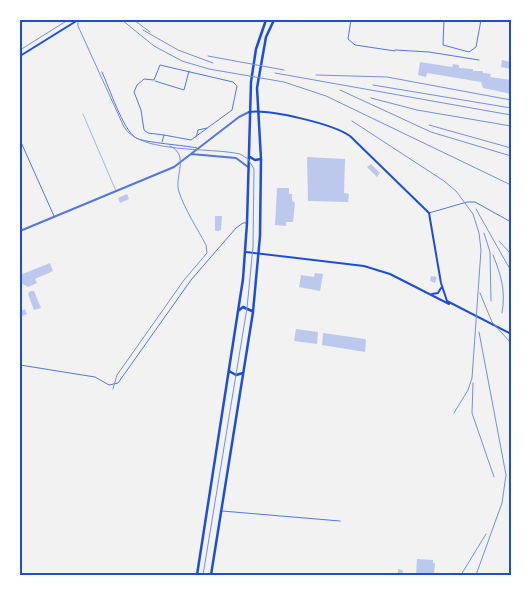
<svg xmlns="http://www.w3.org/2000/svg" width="531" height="595" font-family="'IBM Plex Sans',sans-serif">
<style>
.building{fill:#bdc9ec}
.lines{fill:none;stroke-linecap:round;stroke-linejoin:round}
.service{stroke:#5277de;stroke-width:0.5}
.pedestrian{stroke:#5277de;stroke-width:1}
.minor{stroke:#5277de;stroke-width:1}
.tertiary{stroke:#5277de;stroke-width:2}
.secondary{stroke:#1d4ed8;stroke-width:2}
.primary{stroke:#1d4ed8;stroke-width:2.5}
.tram{stroke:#7290e2;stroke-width:1}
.rail{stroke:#7290e2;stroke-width:1}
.neatline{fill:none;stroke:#1d4ed8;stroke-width:2}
</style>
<rect width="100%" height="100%" fill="#f2f2f2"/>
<path class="building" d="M502,60L511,62V69L501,67Z
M420,62L452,67L453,64L459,65V68L473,69V71H483V73L491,74L490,77L511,80V94L483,88L481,82L427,73L426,77L418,75Z
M307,157L345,159L344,193L349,194L348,202L308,201Z
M371,164L380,173L377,177L367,167Z
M277,188H289V194H292V200L295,203L293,222H286V226L275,225Z
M127,194L129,199L120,203L118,198Z
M215,216H222L221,230L218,231H215Z
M50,263L53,271L35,279L37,283L28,287L21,283L20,275Z
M315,273L323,274L320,291L299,287L301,275L314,277Z
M431,276L437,277L435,283L430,281Z
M30,291H34L41,308L34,310L28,294Z
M25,309L27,314L20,317V311Z
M296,329L318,332L317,344L294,341Z
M323,333L365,339L366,340L365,352L322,345Z
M417,559L433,560V563H435L434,575H416Z
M398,569L403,570L402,575H398Z"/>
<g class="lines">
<path class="service" d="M83,114L116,191"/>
<path class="pedestrian" d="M395,50L429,52L479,60"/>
<path class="minor" d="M351,20L348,39L355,45L395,51
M444,20L443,45L469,52L476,47L481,20
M102,72C109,87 123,130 136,138C146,143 184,145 197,148
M155,81L184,90L189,71
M196,137L198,130L207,128
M20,140L54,216
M162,142L164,135L148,133L144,130L141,110L134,92L137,85L144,79L154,80L160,65L233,82L237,86L232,110L191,140L164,135
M429,213L467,202H475L511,222
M20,365L95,377L109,385L118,383L191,280L236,228L243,223H247
M222,511L340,521"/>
<path class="tertiary" d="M191,154L236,158L248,167
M20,231L174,167L239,117L249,112"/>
<path class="secondary" d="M20,56L78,20
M249,112C270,109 333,124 350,136L429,213L441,283L447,301L511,334
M246,252L364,266L390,274L449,304
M432,294L438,293L441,288"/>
<path class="primary" d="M250,157L255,160L261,159
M238,311L243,307L252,311
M229,371L236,375L243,373
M197,575L243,279L247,223L251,82L256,49L266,20
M211,575L253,312L260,236L261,159L257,88L266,37L274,20"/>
<path class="tram" d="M78,20V26L124,127C140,154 210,147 240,154L248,159L254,169L253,247L247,308L203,575
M20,50L68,20
M113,389L117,375L184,280L207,253L206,245C197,228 185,210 179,192C174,176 190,155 170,146"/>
<path class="rail" d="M122,20L154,46L182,61L209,69L284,82L326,96L511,185
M134,20L150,32
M143,30L178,50L213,63
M208,56L284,70
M275,73L511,115
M316,75L387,77L511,100
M373,85L511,108
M340,90L431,132L511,156
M371,98L417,110L511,126
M352,121L444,181L456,191L473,214L479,233L481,250L472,378L468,390L454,413
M429,125L511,148
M476,209L511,271
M484,233L490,252L491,301
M499,241L511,254
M493,255C501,275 506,291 502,313
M480,293L492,322L511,343
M473,383L472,413L494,477
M461,575L486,534
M476,575L502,503L506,475L479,332"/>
</g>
<rect width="531" height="595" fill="none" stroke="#ffffff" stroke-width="42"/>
<rect x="21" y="21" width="489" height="553" class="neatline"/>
</svg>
